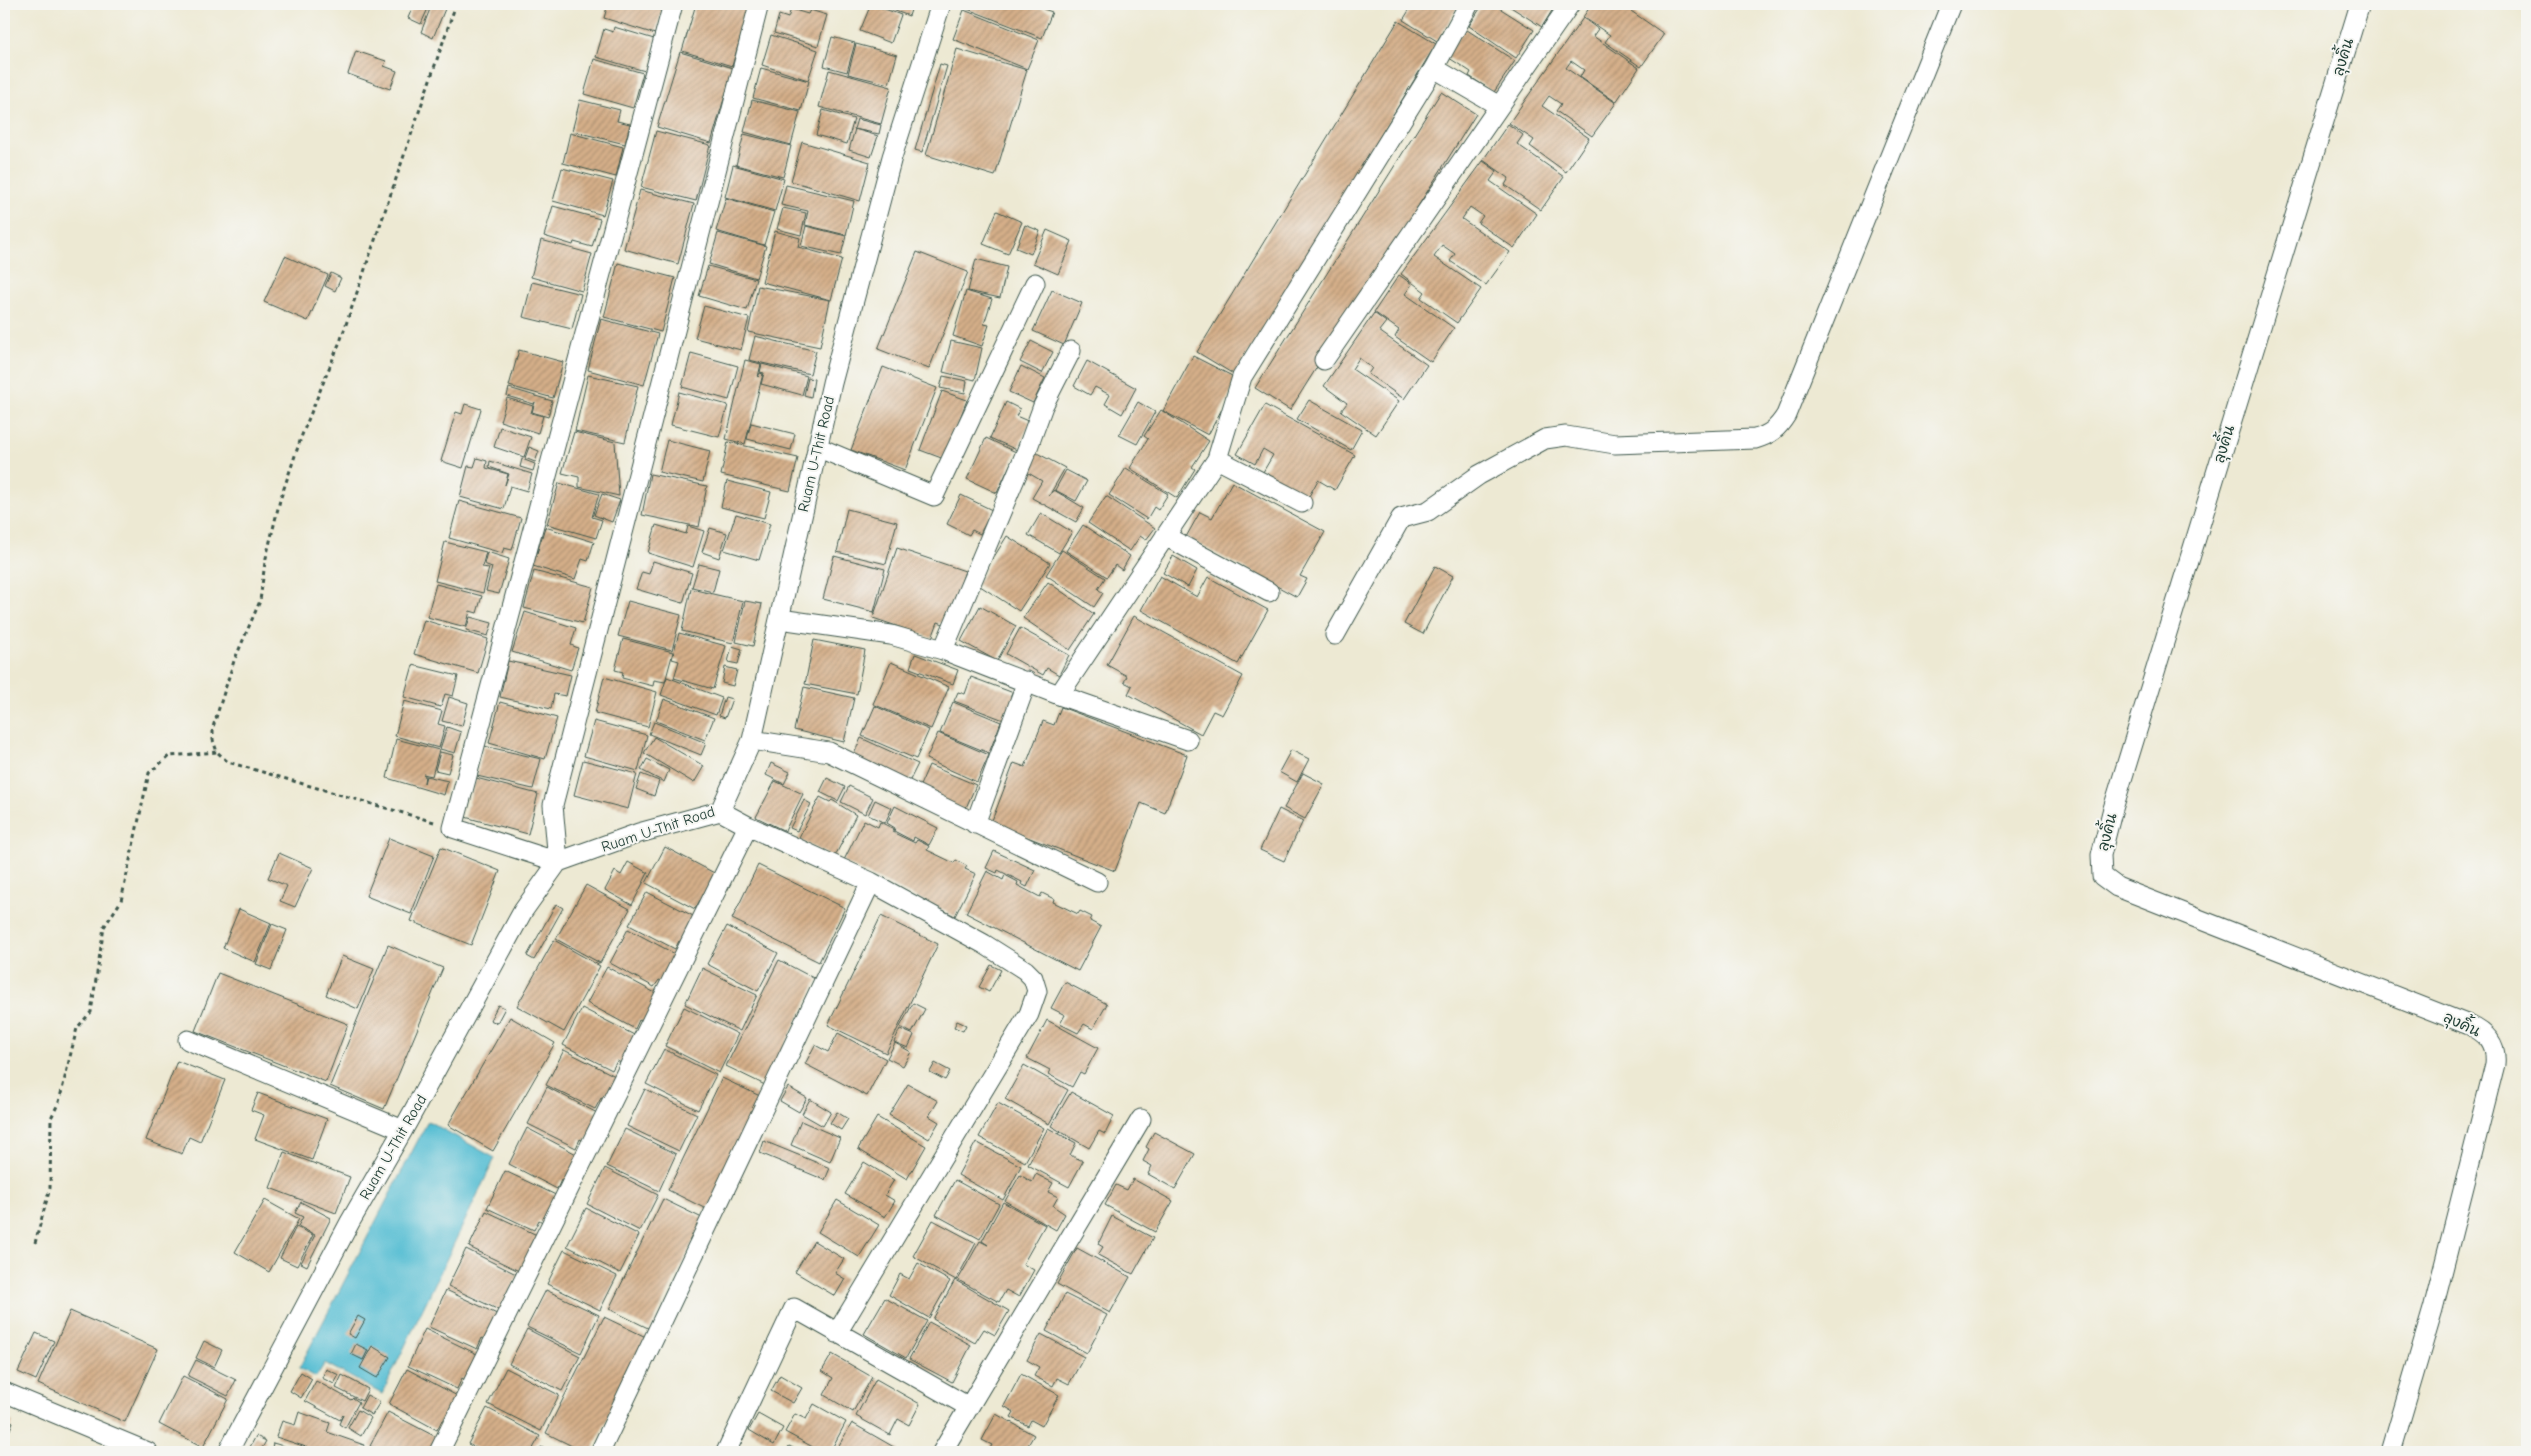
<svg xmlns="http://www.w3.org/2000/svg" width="2531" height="1456" font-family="'Comic Neue','Playpen Sans Thai',sans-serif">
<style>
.water{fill:#56bed3;stroke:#3a7e84}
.building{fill:url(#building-hatch)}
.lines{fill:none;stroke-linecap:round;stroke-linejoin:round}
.minor-casing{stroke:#3e574c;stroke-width:21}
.path{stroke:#3e574c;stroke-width:3;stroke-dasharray:4 4;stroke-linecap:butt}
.minor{stroke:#fff;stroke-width:19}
.labels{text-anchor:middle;stroke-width:4;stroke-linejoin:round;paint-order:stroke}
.street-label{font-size:15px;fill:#1f3d34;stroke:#f6f6f2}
</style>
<defs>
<pattern id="building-hatch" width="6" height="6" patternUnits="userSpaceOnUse" patternTransform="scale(1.25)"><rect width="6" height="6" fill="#d5af89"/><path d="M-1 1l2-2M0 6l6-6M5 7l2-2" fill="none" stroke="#ac9071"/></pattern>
</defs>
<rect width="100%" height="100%" fill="#f6f6f2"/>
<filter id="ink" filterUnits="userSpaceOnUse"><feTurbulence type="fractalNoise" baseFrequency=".02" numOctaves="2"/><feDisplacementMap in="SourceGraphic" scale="10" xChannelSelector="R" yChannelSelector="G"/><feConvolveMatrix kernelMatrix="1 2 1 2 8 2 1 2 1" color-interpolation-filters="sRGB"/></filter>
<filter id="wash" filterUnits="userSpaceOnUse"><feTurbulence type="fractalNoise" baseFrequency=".0096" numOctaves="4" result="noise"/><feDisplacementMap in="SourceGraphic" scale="20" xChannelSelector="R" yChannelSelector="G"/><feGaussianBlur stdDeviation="1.12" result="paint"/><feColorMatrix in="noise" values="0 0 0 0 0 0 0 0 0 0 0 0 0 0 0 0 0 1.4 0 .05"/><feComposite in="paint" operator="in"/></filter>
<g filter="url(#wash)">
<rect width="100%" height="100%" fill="#ede9d3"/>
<path class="water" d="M428,1121L495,1158L382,1394L325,1363L316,1377L299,1368Z"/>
<g id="blocks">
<path class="building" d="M414,4H430L421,24L408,18Z
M432,4H447L433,38L421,32Z
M608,4H664L655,34L604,18Z
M696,4H733L749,9L732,66L682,51Z
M871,4L901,15L891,43L860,31Z
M892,4H913L909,16L890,9Z
M967,4H1030L1052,12L1042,38L965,8Z
M1039,4H1050L1049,8Z
M1413,4H1458L1459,5L1437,41L1403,20Z
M1483,4H1493L1534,30L1516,58L1469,26Z
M1506,4H1556L1542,27Z
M1592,4H1621L1664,34L1641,67L1605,42L1610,35L1583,17Z
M791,9L808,14L810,10L827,15L818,46L774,33L779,15L788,18Z
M964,10L1039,40L1027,69L953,39Z
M1583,18L1598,29L1593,36L1639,68L1616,102L1580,77L1584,70L1571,61L1566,68L1616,103L1592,136L1556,111L1561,104L1549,96L1542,106L1589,138L1566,172L1530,146L1534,140L1509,123Z
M1398,21L1436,44L1235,375L1197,352Z
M614,27L654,39L645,71L596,57L604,29L613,32Z
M1464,28L1515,61L1494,92L1469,76L1471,72L1446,56Z
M771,35L818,50L808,80L762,65Z
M832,37L855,43L847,72L824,66Z
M856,44L897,55L889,84L848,74Z
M957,49L1027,70L995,176L926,155Z
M356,51L386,61L384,66L397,71L390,89L348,74Z
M680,52L733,68L711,143L657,127Z
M594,59L643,73L633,108L584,94Z
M940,64L947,66L922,152L915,150Z
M761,68L809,81L801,111L753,98Z
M829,70L891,87L881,124L819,107Z
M1441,92L1476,114L1290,410L1255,388Z
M580,100L620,110L617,121L630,124L625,144L572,131Z
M752,100L800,112L791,145L744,132Z
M823,110L854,119L847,144L816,135Z
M857,119L881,125L879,134L854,129Z
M1508,124L1523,135L1517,144L1564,177L1541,210L1505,185L1509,178L1483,160Z
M855,129L878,136L871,157L849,150Z
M656,131L710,145L696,201L641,187Z
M570,133L623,147L616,177L563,163Z
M744,134L791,146L783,177L736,165Z
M802,142L870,162L860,201L791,181Z
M1483,161L1497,171L1490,181L1537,214L1514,248L1478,223L1483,216L1470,207L1462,219L1510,252L1486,285L1450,261L1455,254L1442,245L1434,257L1481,289L1457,323L1421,298L1425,292L1401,274Z
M733,165L784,179L775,211L725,197Z
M562,168L613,181L603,215L553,201Z
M786,185L854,201L846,235L805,225L808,211L781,205Z
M640,190L694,204L678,264L624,249Z
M726,198L774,212L764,245L716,231Z
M553,206L600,219L592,247L574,242L573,245L544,236Z
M783,208L806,213L801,235L777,229Z
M997,211L1022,222L1008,254L983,244Z
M1025,225L1040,231L1031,254L1016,248Z
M806,226L846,236L841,255L801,246Z
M1047,230L1072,241L1058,274L1033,263Z
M775,231L800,238L798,247L842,259L831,300L762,282Z
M718,233L766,246L756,278L709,264Z
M541,240L592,254L582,291L531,277Z
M917,252L968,272L929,369L878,349Z
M285,256L328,275L308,321L264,302Z
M976,259L1007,267L1000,298L968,291Z
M618,263L675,278L661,332L604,317Z
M708,266L756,279L747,310L699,296Z
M331,273L341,278L335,291L325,286Z
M1399,275L1412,284L1405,294L1454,328L1431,362L1395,337L1399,330L1374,312Z
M532,282L581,294L572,329L523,317Z
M758,286L830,300L820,347L748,332Z
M1052,290L1082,303L1064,345L1033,331Z
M966,291L992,299L984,324L989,325L982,346L953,336Z
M704,306L749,318L741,350L695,338Z
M1374,313L1386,322L1379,331L1427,365L1404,399L1368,374L1372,368L1359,358L1352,369L1399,401L1376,435L1341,411L1347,403L1324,386Z
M601,319L658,334L644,385L588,370Z
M755,336L816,351L810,374L749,360Z
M951,341L982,348L975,380L943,372Z
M1031,341L1053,352L1042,373L1020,362Z
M519,350L563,362L553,398L509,386Z
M691,353L738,366L729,400L682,387Z
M1193,356L1238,379L1208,435L1163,411Z
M745,360L761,364L758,377L760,373L763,374L745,444L726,439Z
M1087,361L1136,388L1122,414L1105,404L1110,395L1095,387L1090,395L1074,386Z
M762,364L807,376L802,395L761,384L764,373L760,372Z
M1021,366L1045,378L1033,403L1009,392Z
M883,367L937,388L905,470L851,450Z
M588,375L638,386L625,442L575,431Z
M943,376L967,381L965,393L940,388Z
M808,378L814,379L811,397L804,395Z
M509,388L552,401L548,417L532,412L535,402L534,404L507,396Z
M942,391L967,400L944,459L920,450Z
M679,392L728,405L719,437L671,425Z
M507,398L533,406L531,413L543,416L538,433L500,421Z
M1309,400L1362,430L1351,450L1297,419Z
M1006,402L1020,409L1016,416L1030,422L1017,450L990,438Z
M1138,402L1155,412L1137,444L1119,435Z
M465,404L481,409L463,468L441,461L456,412L462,414Z
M1265,405L1355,455L1335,490L1318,480L1308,498L1263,472L1273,455L1263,449L1255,464L1237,454Z
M1161,410L1209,441L1192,467L1195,469L1177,498L1130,468L1148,439L1144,436Z
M751,423L795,434L791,450L747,439Z
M500,427L531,437L524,457L494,447Z
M574,432L615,442L619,496L579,487V477L562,473Z
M986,438L1016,452L997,493L967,479Z
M667,440L710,451L703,482L659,472Z
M728,442L798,458L790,491L721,475Z
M529,447L539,451L535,462L525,458Z
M1035,452L1065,468L1049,496L1054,490L1084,508L1076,522L1032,498L1042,481L1025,471Z
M477,458L487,461L486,468L508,474L505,485L509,474L489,467L490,461L532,474L527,491L510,486L504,509L460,497L468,466L474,467Z
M522,459L535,464L533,471L520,467Z
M1126,468L1168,494L1158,510L1154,507L1147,519L1109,495Z
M1066,470L1087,481L1076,501L1055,490Z
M650,474L707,486L699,527L642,515Z
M727,481L771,492L764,518L721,507Z
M1232,482L1325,532L1300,576L1307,579L1297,597L1186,537L1200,512L1212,518Z
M559,483L599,494L592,517L602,520L596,538L547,524Z
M602,494L620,500L612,522L594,515Z
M961,495L992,510L980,534L972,530L969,535L947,524Z
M1106,496L1155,528L1146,540L1140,536L1130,551L1088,523Z
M459,501L521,518L512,550L504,548L502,553L449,538Z
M847,509L897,522L886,564L837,552Z
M1041,513L1072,532L1059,553L1028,535Z
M736,514L770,524L759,560L724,550Z
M656,525L686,534L688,526L704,531L693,567L648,553Z
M1083,525L1130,556L1122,570L1115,565L1107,577L1066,551Z
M545,527L594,542L588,561L582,559L575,579L533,566Z
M710,528L727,533L719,558L702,552Z
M1007,536L1050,563L1019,611L977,584Z
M445,542L486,552L482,567L489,568L483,593L435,581Z
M897,548L965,571L946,625L938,622L932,638L873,618Z
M1062,550L1105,578L1098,589L1103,593L1094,607L1046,575Z
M487,552L509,559L499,594L486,591L492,567L484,564Z
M834,556L885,569L874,612L823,599Z
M1173,556L1197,570L1188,587L1163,573Z
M653,561L692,573L683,603L636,589L642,572L649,574Z
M699,564L719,569L713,592L692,587Z
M1435,566L1453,576L1423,634L1404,624Z
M534,571L593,587L583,623L524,608Z
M1160,576L1197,597L1208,577L1268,610L1238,664L1141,610Z
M1048,582L1094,614L1070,650L1023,618Z
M436,584L482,596L477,613L470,611L466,627L427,617Z
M691,589L743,601L733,643L682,631Z
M628,601L681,615L672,650L618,636Z
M745,601L762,604L753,646L736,642Z
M980,606L1016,626L997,661L961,641Z
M525,612L576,628L571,645L578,648L571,670L512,652Z
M1134,616L1243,676L1222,715L1213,711L1201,734L1128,694L1132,686L1124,682L1127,676L1107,665Z
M470,617L492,623L488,636L466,630Z
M424,620L488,639L478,673L414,654Z
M1020,628L1069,655L1059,675L1047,668L1043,675L1006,654Z
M679,633L726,646L713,689L674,678L679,661L672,659Z
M623,639L673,652L665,682L654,680L653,686L622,678L623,672L615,670Z
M814,640L865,650L857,694L805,684Z
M732,646L742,649L738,664L728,662Z
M915,654L958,670L953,684L910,668Z
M508,661L571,675L566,696L554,694L551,709L500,697Z
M891,662L949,687L931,729L873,704Z
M413,665L458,676L453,696L445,694L441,707L404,697Z
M725,667L737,670L733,686L722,683Z
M604,677L657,692L648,727L595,713Z
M667,677L722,698L716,715L661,695Z
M971,677L1019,695L1009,722L954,701L958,692L965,694Z
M804,687L854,698L844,742L794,730Z
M449,697L468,703L462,726L442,721Z
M725,697L732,699L725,718L719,716Z
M664,699L714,718L705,740L656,721Z
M404,701L442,711L438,724L445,726L439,748L395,736Z
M500,702L557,718L545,759L489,743Z
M953,702L1001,722L989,753L940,733Z
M875,706L929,730L916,759L862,736Z
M1061,707L1187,755L1165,813L1141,803L1115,871L991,823L1014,763L1025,767L1043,721L1054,725Z
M594,721L647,735L638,771L584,756Z
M654,722L706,743L701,755L649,734Z
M447,727L461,732L455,753L440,749Z
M938,733L989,755L977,782L926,759Z
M654,737L704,766L694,783L644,753Z
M861,738L918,764L908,784L852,759Z
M396,739L439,750L432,776L423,774L425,775L424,783L426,776L448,781L444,795L387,778Z
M484,746L541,759L533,789L477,776Z
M1291,750L1309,759L1297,782L1279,772Z
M440,752L453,755L448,773L435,770Z
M647,759L669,770L664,782L641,770Z
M583,760L637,774L628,809L574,795Z
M771,763L790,772L784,784L766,775Z
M929,765L976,785L965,810L918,790Z
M1303,773L1324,784L1305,819L1284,808Z
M641,774L659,781L654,796L636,789Z
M476,778L538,794L528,834L465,817Z
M827,778L845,787L838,801L820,792Z
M775,781L803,794L785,831L756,817Z
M849,786L873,798L865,814L841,802Z
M820,797L830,802L832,800L856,815L834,858L798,839Z
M804,800L811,804L797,831L790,828Z
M875,800L892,808L885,823L868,815Z
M895,806L938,828L929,845L914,837L913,841L894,831L895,828L887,823Z
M1279,809L1303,821L1284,861L1260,850Z
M864,820L878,827L880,822L894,829L892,832L915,843L917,840L929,846L927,850L954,863L956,860L967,866L965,869L976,874L955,916L843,862Z
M389,838L434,856L411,914L366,896Z
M441,847L500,871L471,945L411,921Z
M665,847L720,876L706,903L700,900L695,909L646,883Z
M994,851L1035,870L1027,887L1021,884L1022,882L998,870L997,873L986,868Z
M279,853L313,868L295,907L280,901L287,886L268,878Z
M628,862L648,873L632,905L605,890L615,871L621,875Z
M758,865L845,908L819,962L732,919Z
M987,871L1003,880L1005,875L1018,882L1017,885L1040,897L1042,893L1054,899L1053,902L1078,914L1080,911L1092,917L1090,921L1101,927L1078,971L966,913Z
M586,885L630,909L600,963L556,939Z
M647,892L697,918L684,944L679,941L675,949L629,925Z
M556,904L563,908L534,960L527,956Z
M239,909L271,923L255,962L223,948Z
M881,916L938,944L886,1053L828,1025Z
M272,924L287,930L271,970L256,964Z
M727,926L778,953L758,991L707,964Z
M628,929L679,956L665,983L659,980L654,987L610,963Z
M554,940L600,966L564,1032L517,1006Z
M388,945L443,968L384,1109L330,1086Z
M342,956L374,969L358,1009L326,995Z
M779,960L817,980L765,1085L726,1066Z
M991,965L1001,970L989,992L979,987Z
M607,967L659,995L644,1023L639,1020L635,1029L587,1003Z
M702,968L757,995L740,1031L685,1004Z
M218,973L348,1024L326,1082L195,1031Z
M1065,982L1107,1004L1093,1029L1084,1024L1078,1033L1060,1024L1065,1015L1051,1008Z
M913,1003L925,1009L912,1033L900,1027Z
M498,1005L505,1008L497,1023L490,1020Z
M684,1007L738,1034L719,1073L665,1046Z
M582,1008L640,1038L625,1065L617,1061L612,1070L563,1045Z
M510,1017L555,1043L493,1151L448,1125Z
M1047,1020L1098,1048L1084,1074L1080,1072L1072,1087L1048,1074L1050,1070L1027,1058Z
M957,1021L966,1025L963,1031L954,1027Z
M900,1029L914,1035L908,1048L894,1042Z
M838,1033L886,1059L867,1096L805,1064L815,1045L828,1052Z
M895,1043L911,1052L903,1066L887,1058Z
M664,1049L716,1075L698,1110L646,1084Z
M564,1050L619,1078L607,1101L601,1098L595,1109L546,1085Z
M177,1061L225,1080L200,1142L189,1137L182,1154L146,1140Z
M935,1063L950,1071L945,1080L930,1072Z
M1024,1065L1068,1090L1049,1124L1005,1099Z
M722,1078L762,1097L708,1210L668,1190Z
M908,1084L938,1101L929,1116L939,1122L929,1139L889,1115Z
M547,1087L601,1115L586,1142L580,1139L576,1148L528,1124Z
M788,1087L807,1098L799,1112L780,1101Z
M645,1089L697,1114L679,1151L627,1126Z
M1071,1092L1114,1116L1105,1134L1099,1131L1089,1148L1051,1126Z
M258,1093L327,1119L312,1160L255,1139L264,1115L251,1110Z
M810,1099L831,1112L823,1126L802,1114Z
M998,1103L1044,1128L1025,1162L979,1137Z
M837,1112L848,1119L841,1130L830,1123Z
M877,1117L926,1146L907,1179L858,1149Z
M801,1121L840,1138L830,1162L791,1145Z
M527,1128L582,1157L569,1184L561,1180L557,1189L509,1164Z
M1048,1128L1076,1143L1070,1155L1083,1161L1069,1187L1028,1165Z
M625,1129L676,1154L659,1191L607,1166Z
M1154,1132L1195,1154L1175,1189L1148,1174L1152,1166L1143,1161L1149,1149L1146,1147Z
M764,1141L830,1168L825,1180L760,1153Z
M976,1142L1021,1166L1003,1200L958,1175Z
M284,1152L350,1177L336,1213L270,1188Z
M864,1162L894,1180L885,1195L895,1201L885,1217L845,1194Z
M605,1168L658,1195L640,1231L587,1204Z
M505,1171L560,1197L546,1224L539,1220L534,1230L487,1208Z
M1036,1174L1053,1183L1048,1192L1058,1197L1053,1206L1065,1214L1056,1230L1005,1201L1020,1175L1032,1182Z
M1133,1179L1173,1201L1155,1232L1105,1205L1116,1185L1127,1190Z
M955,1180L999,1204L980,1239L936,1215Z
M663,1199L704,1219L650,1329L609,1309Z
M265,1200L299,1219L269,1272L235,1252Z
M837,1200L879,1225L859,1257L818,1232Z
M301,1202L331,1218L307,1266L301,1263L315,1235L298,1226L303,1217L295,1213Z
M1003,1202L1045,1225L1023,1264L1034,1270L1019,1297L1006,1290L999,1302L958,1280L980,1241L988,1245L982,1241Z
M586,1208L639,1235L620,1273L567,1246Z
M486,1211L539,1236L521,1272L469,1247Z
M1112,1216L1153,1238L1133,1274L1098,1255L1103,1247L1098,1244Z
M933,1220L976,1243L956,1280L913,1256Z
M296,1227L313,1235L297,1266L280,1258Z
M814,1241L844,1259L835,1273L845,1279L835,1296L795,1272Z
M1077,1248L1130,1277L1110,1313L1057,1284Z
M466,1249L518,1275L501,1311L448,1286Z
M564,1250L617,1276L600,1310L547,1284Z
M918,1263L950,1281L929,1318L889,1295L900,1274L909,1279Z
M955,1280L1009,1311L995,1335L984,1329L975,1343L933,1319Z
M446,1290L499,1315L487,1340L482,1338L477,1349L429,1327Z
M546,1290L599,1315L581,1353L527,1327Z
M1065,1294L1107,1315L1087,1353L1046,1331Z
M885,1298L927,1321L906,1358L864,1334Z
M70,1311L158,1349L125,1422L38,1384Z
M358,1316L365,1320L355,1338L348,1334Z
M604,1317L648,1338L591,1452H584L546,1433Z
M929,1322L971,1345L952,1382L909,1359Z
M425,1329L481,1356L469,1382L462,1378L457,1389L408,1366Z
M527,1329L580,1356L562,1391L509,1364Z
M36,1333L54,1341L36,1380L18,1372Z
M1041,1334L1084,1357L1069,1384L1057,1378L1053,1386L1034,1376L1039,1367L1027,1360Z
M204,1341L222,1350L214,1367L196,1358Z
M356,1344L368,1350L363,1360L351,1354Z
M372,1346L390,1357L377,1378L360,1368Z
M832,1354L872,1377L853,1412L824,1395L833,1378L822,1371Z
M196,1360L236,1380L228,1396L188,1376Z
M506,1368L559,1395L541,1431L488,1404Z
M326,1369L339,1375L334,1384L322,1378Z
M407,1369L463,1399L449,1424L442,1420L437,1430L389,1404Z
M301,1372L312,1379L301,1398L290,1391Z
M1021,1374L1059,1395L1042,1426L1031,1420L1028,1426L1011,1417L1014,1412L1004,1406Z
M342,1375L368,1389L362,1401L336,1388Z
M780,1375L802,1388L793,1403L771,1391Z
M183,1376L228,1399L203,1447L159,1424Z
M876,1379L920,1404L909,1425L898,1419L890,1435L856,1416Z
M316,1381L351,1400L353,1398L359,1402L345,1428L339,1424L343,1415L340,1420L305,1401Z
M367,1395L380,1402L372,1415L360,1408Z
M814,1404L846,1422L830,1452H822L785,1432L795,1414L806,1419Z
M487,1408L540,1436L531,1452H484L468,1444Z
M358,1410L371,1418L361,1436L348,1428Z
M299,1412L330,1423L327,1432L364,1445L362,1452H321L276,1437L282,1421L295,1425Z
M388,1412L440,1439L432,1452H381L370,1446Z
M758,1414L783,1428L774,1445L749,1430Z
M996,1414L1034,1435L1024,1452H988L992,1445L982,1440Z
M4,1418L13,1422L4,1444Z
M852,1423L899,1450L897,1452H835Z
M256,1436L266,1441L260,1452L250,1447Z
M273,1443L287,1447L285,1452H271Z
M789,1446L801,1452H786Z
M541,1447L551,1452H538Z
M92,1448L103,1452H90Z
M292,1448L305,1452H290Z"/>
</g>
</g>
<g filter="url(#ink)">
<use href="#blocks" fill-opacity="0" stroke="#3e574c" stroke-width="1"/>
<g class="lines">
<g class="minor-casing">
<path id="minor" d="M673,4L453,828L558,862L553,805L759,4
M2360,4L2112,812L2101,855L2102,876L2117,887L2469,1025C2487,1033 2497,1044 2495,1064L2433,1309L2391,1452
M1434,68L1499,106
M1324,360L1570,4
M817,447L934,496L1035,283
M1217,459L1302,503
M1165,536L1269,592
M780,619L891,635L943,650L1059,695L1188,740
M1335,635L1401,518L1428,511L1479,475L1545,439L1566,436L1615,444L1755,439C1770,435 1778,428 1786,415L1951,4
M943,650L1027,450L1043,406L1071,351
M1059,695L1217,459L1242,377L1434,68L1469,4
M752,740L829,752L1097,882
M720,811L748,826L871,882L984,944L1025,970L1033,978L1037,991L1029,1014L837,1333
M975,824L1027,681
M188,1040L403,1130
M4,1392L148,1452
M440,1450L748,826
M228,1452L350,1222L403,1130L523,911L558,862L639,833L720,811L752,740L832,383L892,157L941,4
M600,1452L871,882
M726,1452L794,1308L969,1407
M942,1452L1141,1119"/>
</g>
<path class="path" d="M434,822L228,762L217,752L213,740V727L234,661L260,601L265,562L280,500L302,435L341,339L456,4
M35,1243L50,1188L51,1118L59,1102L77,1028L91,1012L104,927L121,901L149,773L169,756L217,752"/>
<use href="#minor" class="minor"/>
</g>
</g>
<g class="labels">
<g class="street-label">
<text transform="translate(2343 57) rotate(-73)" y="5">ลุงคิ้น</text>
<text transform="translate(2224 444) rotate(-73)" y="5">ลุงคิ้น</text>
<text transform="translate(816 454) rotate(-77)" y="5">Ruam U-Thit Road</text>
<text transform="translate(658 829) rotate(-18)" y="5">Ruam U-Thit Road</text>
<text transform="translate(2107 832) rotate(-76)" y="5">ลุงคิ้น</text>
<text transform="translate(2462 1024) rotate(25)" y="5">ลุงคิ้น</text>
<text transform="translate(393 1147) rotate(-60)" y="5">Ruam U-Thit Road</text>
</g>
</g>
<rect width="2531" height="1456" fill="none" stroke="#f6f6f2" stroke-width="20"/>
</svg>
